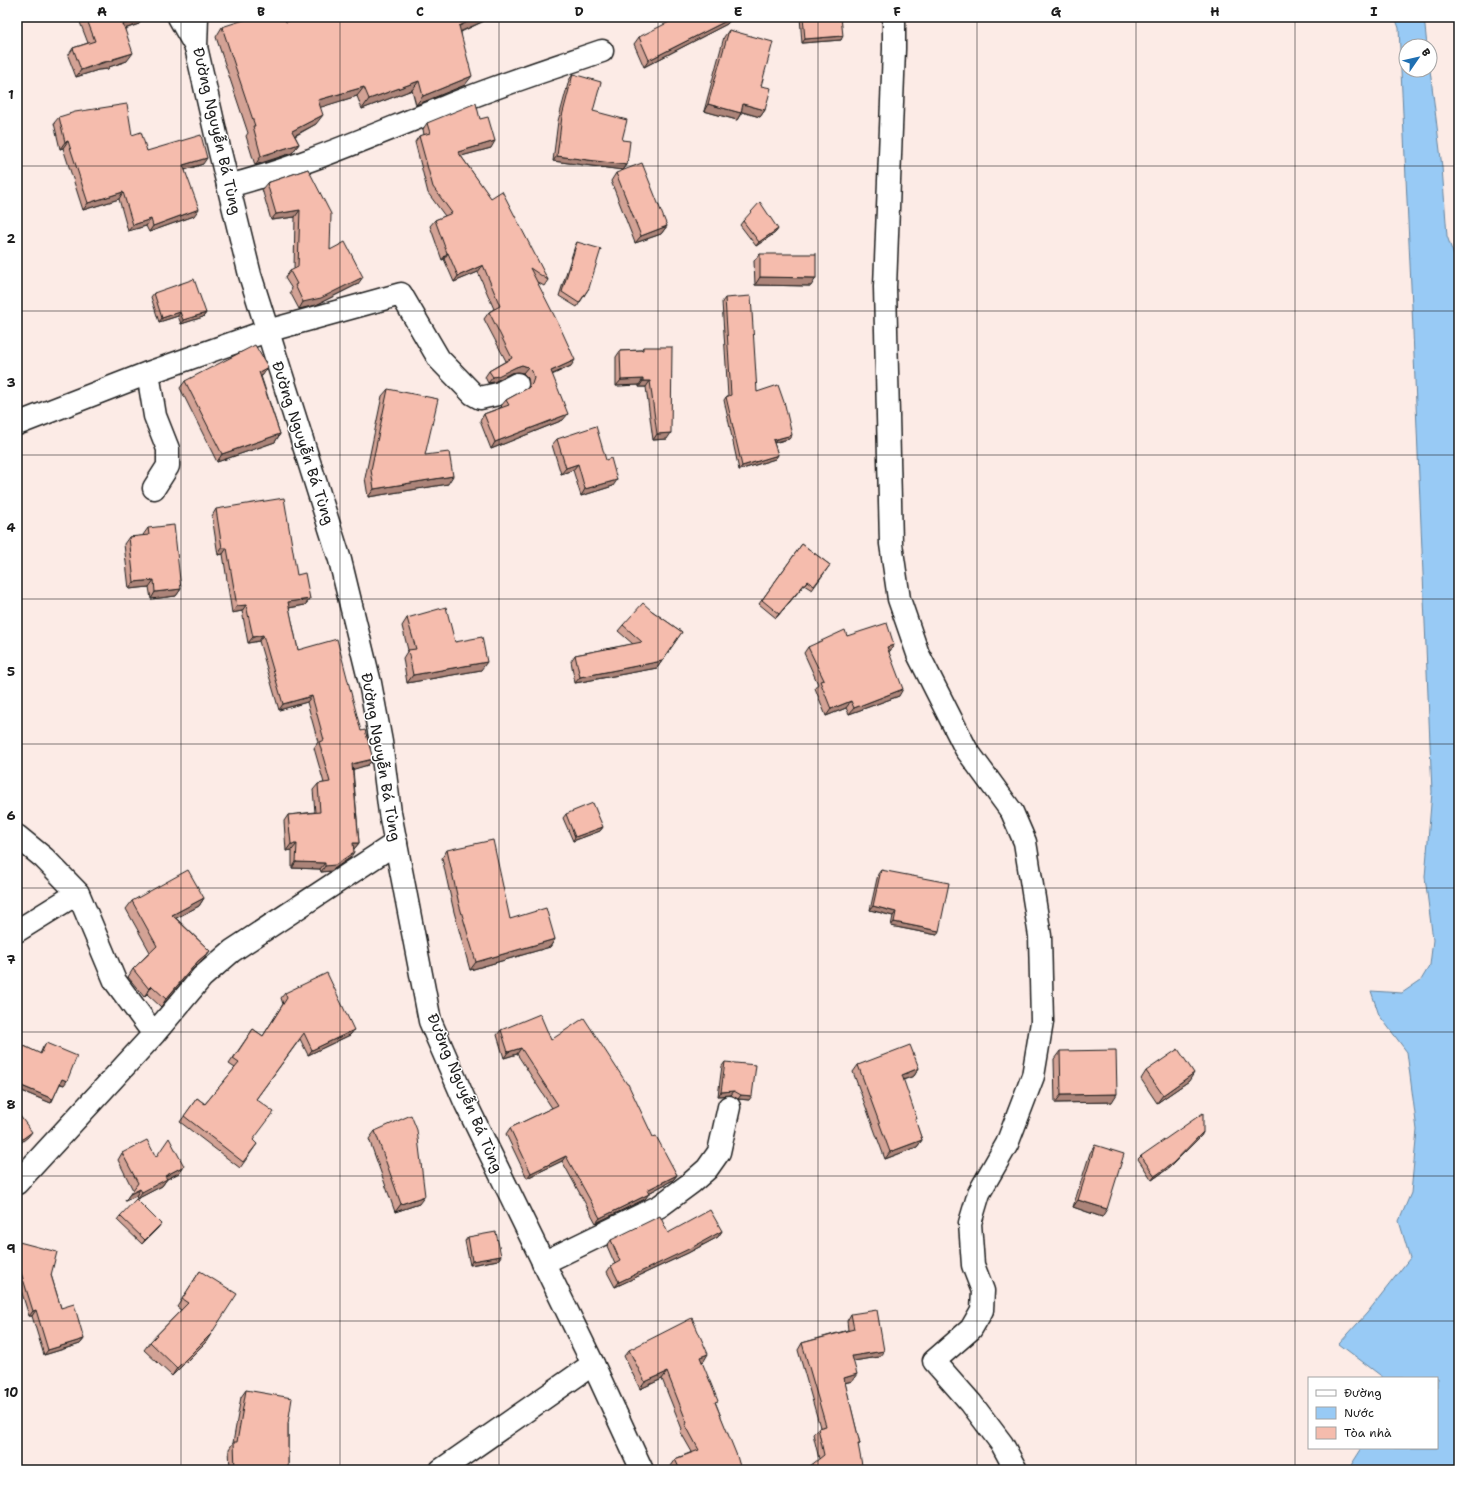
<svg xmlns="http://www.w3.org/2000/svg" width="1476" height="1487" font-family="'Shantell Sans',sans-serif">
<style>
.water{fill:#98caf5;stroke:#66849e}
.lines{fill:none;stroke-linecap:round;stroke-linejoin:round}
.minor-casing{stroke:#1c1c1c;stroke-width:25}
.major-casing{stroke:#1c1c1c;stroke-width:25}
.minor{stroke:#fff;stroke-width:22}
.major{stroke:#fff;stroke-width:22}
.wall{fill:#d3a295;stroke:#1c1c1c}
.shaded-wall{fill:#ac8479;stroke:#1c1c1c}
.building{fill:#f5bcad;stroke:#1c1c1c}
.grid{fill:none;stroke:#1c1c1c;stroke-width:1;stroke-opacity:0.55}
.labels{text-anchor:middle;stroke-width:3;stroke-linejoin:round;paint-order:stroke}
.street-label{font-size:15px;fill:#1c1c1c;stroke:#fff}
.neatline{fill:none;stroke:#1c1c1c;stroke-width:1.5}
.grid-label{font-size:13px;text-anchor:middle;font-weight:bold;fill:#1c1c1c}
</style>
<rect width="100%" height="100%" fill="#fcebe6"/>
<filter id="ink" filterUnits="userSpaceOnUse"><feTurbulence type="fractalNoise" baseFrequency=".025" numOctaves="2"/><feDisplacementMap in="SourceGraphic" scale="8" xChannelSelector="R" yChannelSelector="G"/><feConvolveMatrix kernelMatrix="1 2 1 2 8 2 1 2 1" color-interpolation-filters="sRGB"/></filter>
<g filter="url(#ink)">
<path class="water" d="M1395,17H1424L1427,46H1406V70H1430L1442,167L1447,236L1459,270V355L1457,362L1459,373V1470H1348L1362,1448H1437V1378H1384L1339,1344L1367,1313L1410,1258L1399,1221L1411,1193L1417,1130L1407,1052L1379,1015L1371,991L1402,993L1421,980L1430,965L1433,940L1425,877L1432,792L1412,307L1399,28Z"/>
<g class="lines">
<g class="minor-casing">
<path id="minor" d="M179,17L196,47
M894,17V49L885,287L891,544L899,599L918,654L966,749L1012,812L1025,842L1040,936L1042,1022L1033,1076L1007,1144L979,1193L970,1223L973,1265L983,1291L982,1310L971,1329L934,1361L971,1403L1002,1444L1016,1470
M228,186C302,167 373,135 445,107C496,86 549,69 602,51
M148,373L155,416L168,449V466L154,488
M17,424L148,373L267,331L401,294L439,359L473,394L480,398L498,394L517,384
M17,836L44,858L78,893L115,981L154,1034
M17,931L78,893
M17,1183L154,1034L202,977L232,951L396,843
M543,1263L660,1206L691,1183L707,1169L719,1152L729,1107
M441,1470L593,1364"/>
</g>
<g class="major-casing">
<path id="major" d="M197,17L196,47L219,148L250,275L340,560L370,683L381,742L390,813L430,1021L466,1104L593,1364L642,1470"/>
</g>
<use href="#minor" class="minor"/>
<use href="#major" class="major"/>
</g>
<path class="wall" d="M78,17H144L139,24L125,29L127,61L109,67L108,69L98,70L76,77L68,56L73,48L88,43Z
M298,17H487L484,21L461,32L465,85L416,105L412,90L362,109L357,96L320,107L316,124L295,136L299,144L292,153L255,165L246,136L248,133L216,37L222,27L286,22Z
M800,17H841V40L802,43Z
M732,18L727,24L644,67L634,44L639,37Z
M729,30L761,86L765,110L760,117L742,112L737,120L704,111L724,37Z
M573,74L593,111L622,140L627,165L623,170L553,161L558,121L569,80Z
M59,117L132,135L147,151L203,164L185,170L194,216L149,232L146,226L128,231L119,199L83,210L63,148L60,149L54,123Z
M480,119L491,148L461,156L548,280L544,286L537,282L571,366L552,375L563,420L491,449L480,421L484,414L502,407L501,406L506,400L528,388L529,384L528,378L523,373L518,372L511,373L494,382L488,383L485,377L489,371L506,361L484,319L489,312L494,309L478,272L454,282L444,259L442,260L430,226L435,220L445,216L428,193L415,142L419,136L424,135L423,129L427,123Z
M308,169L330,250L358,284L316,305L299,309L290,292L292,289L285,278L290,271L294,270L295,217L271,220L262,189L267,183Z
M616,173L667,226L661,234L635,243L611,181Z
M743,221L778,229L775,233L756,246L740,225Z
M577,242L589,288L577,307L559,296L575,246Z
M760,254L811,286L755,285L754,261Z
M154,293L206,313L203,317L181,324L178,316L159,322L151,297Z
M725,298L757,392L789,439L774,443L778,455L775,459L739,470L724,400L726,397L728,396L722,302Z
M643,347L667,439L653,440L646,387H639V385L616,386V357L620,351L641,350Z
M263,375L261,376L280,434L275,442L217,462L180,388L185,381Z
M388,389L425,455L448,484L368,497L365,478L382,396Z
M557,439L613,486L581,496L573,470L561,474L552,445Z
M216,509L297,575L310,599L305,605L289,608L298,650L361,731L373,759L368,765L353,769L359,843L354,849L350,858L331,871L321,872L320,869L292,868V850L286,851L284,821L288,815L315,812L313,790L318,784L324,783L314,748L318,742L307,702L279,710L259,641L248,643L242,611L232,613L223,554L218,555L212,516Z
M148,528L181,589L176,596L151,599L149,587L129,589L124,544L129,537L144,536L143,535Z
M802,544L830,565L812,590L804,585L776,618L759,604Z
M652,611L682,632L657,668L575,683L571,661L575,655L633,644L618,631L623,625Z
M407,618L455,642L481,670L407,683L403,658L408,650L402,626Z
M847,636L894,645L889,652L899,696L849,714L846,708L826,716L815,688L818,684L804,653L808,647Z
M566,814L603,827L600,831L573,841L563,818Z
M447,850L510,919L555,939L550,947L470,970L454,912L442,858Z
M881,870L937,935L891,926L893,916L870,910L878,874Z
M204,898L199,906L176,918L210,951L204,958L193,969L161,1007L147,994L144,997L128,977L133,969L150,952L126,909L132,901Z
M285,993L354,1030L350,1035L308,1055L300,1039L256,1099L253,1140L257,1144L240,1168L180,1122L197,1098L205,1104L235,1068L229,1064L253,1029L263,1036L283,1004L281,998Z
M501,1030L551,1040L653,1137L677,1175L673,1180L649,1193L645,1199L596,1223L562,1161L527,1178L506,1134L510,1128L552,1108L517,1054L504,1058L497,1035Z
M46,1043L64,1085L60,1084L53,1099L51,1103L17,1089V1058L21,1050L24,1046L40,1054L43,1047Z
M1060,1051L1112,1102L1055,1103L1054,1059Z
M725,1062L749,1100L738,1099L731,1095L718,1096L722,1066Z
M858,1065L919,1068L914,1076L903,1080L915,1121L922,1140L917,1147L885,1159L853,1072Z
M1146,1071L1189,1081L1157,1103L1141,1079Z
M375,1131L419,1204L395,1212L369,1139Z
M1203,1132L1201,1136L1170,1167L1152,1180L1138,1159L1141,1156Z
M1095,1145L1102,1217L1073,1207L1090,1153Z
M122,1153L156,1157L179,1173L167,1179L162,1186L137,1199L136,1196L125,1201L133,1190L118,1160Z
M120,1216L158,1228L142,1244L117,1220Z
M722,1231L718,1237L688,1253L615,1287L607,1272L611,1266L615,1264L607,1246L611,1240L668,1233Z
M468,1237L501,1256L498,1260L470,1265L465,1241Z
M19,1242L51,1275L61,1308L84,1339L80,1344L44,1355L32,1316H29L17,1277V1244Z
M200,1271L206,1342L172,1376L144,1350L150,1342L181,1310L177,1307Z
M851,1314L879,1357L853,1361L852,1381L845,1383L860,1444L819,1459L813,1434L818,1428L820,1427L798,1350L802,1343L848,1330L847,1321Z
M629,1350L704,1361H701L716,1404L741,1470H672L670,1466L675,1459L692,1452L680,1431L682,1429L662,1379L640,1389L624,1356Z
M246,1390L288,1424V1470H230L229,1449L233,1443L241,1397Z"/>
<path class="shaded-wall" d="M143,17H144L139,24L118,31L123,24Z
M478,17H487L484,21L453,35L459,26Z
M732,18L727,24L644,67L649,60Z
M843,36L841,40L802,43L805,39Z
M133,53L127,61L109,67L108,69L98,70L76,77L81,70Z
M472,76L465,85L416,105L423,96Z
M419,81L412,90L362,109L369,99Z
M364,87L357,96L312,110L318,100Z
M708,104L741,113L737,120L704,111Z
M743,104L765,110L760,117L739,111Z
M323,115L316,124L286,140L292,131Z
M68,141L63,148L60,149L65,142Z
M495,141L491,148L454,158L458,152Z
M299,144L292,153L255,165L261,156Z
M557,156L627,165L623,170L553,161Z
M207,158L203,164L178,172L183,165Z
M123,192L119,199L83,210L88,203Z
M199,209L194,216L149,232L153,226Z
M300,210L295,217L271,220L276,214Z
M151,219L146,226L128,231L133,225Z
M667,226L661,234L635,243L641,236Z
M778,229L775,233L756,246L759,242Z
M447,253H448L444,259L442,260Z
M483,265L478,272L454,282L458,276Z
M363,277L358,284L316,305L299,309L303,302Z
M760,277L816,278L811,286L755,285Z
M180,312L178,316L159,322L162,318Z
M206,313L203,317L181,324L183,320Z
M575,360L571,366L546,377L551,371Z
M522,365L528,367L523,373L518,372L511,373L494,382L488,383L493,377L516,367Z
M268,367L263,375L254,380L259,372Z
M643,379L639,385L616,386L621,380Z
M643,381H650L646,387H639Z
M568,414L563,420L491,449L495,442Z
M671,433L667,439L653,440L657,434Z
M280,434L275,442L217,462L222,454Z
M792,435L789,439L770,443L773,440Z
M778,455L775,459L739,470L742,466Z
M578,464L573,470L561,474L566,468Z
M453,476L448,484L368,497L374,489Z
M617,480L613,486L581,496L585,489Z
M222,548H227L223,554L218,555Z
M154,580L149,587L129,589L134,582Z
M807,581L804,585L776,618L779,614Z
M181,589L176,596L151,599L155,592Z
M310,599L305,605L283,609L288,602Z
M246,605L242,611L232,613L237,606Z
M263,635L259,641L248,643L253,637Z
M894,645L890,651L883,654L887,647Z
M662,661L657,668L575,683L580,677Z
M487,662L481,670L407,683L413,675Z
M903,689L899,696L849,714L854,708Z
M312,696L307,702L279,710L283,704Z
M851,701L846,708L826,716L831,709Z
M373,759L368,765L348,771L352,764Z
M603,827L600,831L573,841L575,837Z
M353,843H359L354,849L349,850Z
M291,844H297L292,850L286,851Z
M354,852L350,858L331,871L321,872L325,866Z
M296,862L325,863L320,869L292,868Z
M204,898L199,906L167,923L172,915Z
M873,906L896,912L893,916L870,910Z
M894,922L939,931L937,935L891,926Z
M555,939L550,947L470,970L476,962Z
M210,951L204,958L193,969L161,1007L166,999L198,961Z
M152,986L147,994L144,997L149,989Z
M354,1030L350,1035L308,1055L312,1050Z
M521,1048L517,1054L504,1058L508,1052Z
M919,1068L914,1076L897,1082L902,1075Z
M1194,1073L1189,1081L1157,1103L1163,1095Z
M62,1079L67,1081L64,1085L59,1083Z
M17,1084L53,1099L51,1103L17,1089Z
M734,1091L731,1095L718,1096L721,1092Z
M1117,1094L1112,1102L1055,1103L1061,1095Z
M741,1095L752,1096L749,1100L738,1099Z
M32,1132L28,1137L17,1146V1143Z
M1203,1132L1201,1136L1170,1167L1152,1180L1155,1176Z
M922,1140L917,1147L885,1159L890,1152Z
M566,1156L562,1161L527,1178L531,1173Z
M184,1166L179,1173L167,1179L162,1186L137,1199L142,1192L165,1176Z
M677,1175L673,1180L643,1196L647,1190Z
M140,1189L136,1196L125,1201L130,1194Z
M649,1194L645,1199L596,1223L600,1218Z
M425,1196L419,1204L395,1212L401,1204Z
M1078,1200L1107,1209L1102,1217L1073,1207Z
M161,1224L158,1228L142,1244L145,1240Z
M722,1231L718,1237L688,1253L615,1287L619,1282Z
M501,1256L498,1260L470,1265L472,1261Z
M36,1310L32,1316H29L33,1311Z
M211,1334L206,1342L172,1376L177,1368Z
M84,1339L80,1344L44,1355L48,1350Z
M884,1351L879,1357L847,1362L852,1356Z
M708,1354L704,1361L695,1364L700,1357Z
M667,1372L662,1379L640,1389L645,1382Z
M857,1374L852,1381L840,1384L844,1378Z
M862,1465L859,1470H842Z"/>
<path class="building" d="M86,17H143L123,24L133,53L113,59V61L103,62L81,70L73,48L95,41Z
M253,17H284L286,22L298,17H478L459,26L472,76L423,96L419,81L369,99L364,87L318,100L323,115L292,131L299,144L261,156L253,126H255L222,27Z
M679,17H732V18L649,60L639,37Z
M803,17H841L843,36L805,39Z
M729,30L773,42L761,86L771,88L765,110L743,104L741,113L708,104Z
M573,74L601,82L593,111L627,120L622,140L630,141L627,165L557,156L562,116Z
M476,103L480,119L488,117L495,141L458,152L491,198L502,191L548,280L530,268L560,327L575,360L551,371L568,414L495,442L484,414L509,405L506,400L528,388L532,384L534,378L532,371L528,367L522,365L516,367L498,376L493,377L489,371L512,358L489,312L500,306L483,265L458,276L448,253H447L435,220L452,213L433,187L419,136L430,133L427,123Z
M127,104L132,135L141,132L147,151L201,135L207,158L183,165L199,209L153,226L151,219L133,225L123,192L88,203L68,141L65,142L59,117L75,112Z
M642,163L667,226L641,236L616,173Z
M308,169L331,214L330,250L345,242L363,277L321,298L303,302L295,285L297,284L290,271L298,267L300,210L276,214L267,183Z
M760,202L778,229L759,242L743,221Z
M577,242L601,249L589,288L579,303L562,292Z
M760,254H816V278L760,277Z
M194,279L206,313L183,320L180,312L162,318L154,293Z
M751,296L757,392L778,385L785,405L792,435L773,440L778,455L742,466L726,397L731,395L725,298Z
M255,345L268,367L259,372L280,434L222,454L185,381Z
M643,347H672L671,433L657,434L650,381H643V379L621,380L620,351L643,350Z
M388,389L438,399L425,455L449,452L453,476L374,489L371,470Z
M596,426L606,460L611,458L617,480L585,489L578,464L566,468L557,439Z
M284,498L297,575L305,573L310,599L288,602L298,650L337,639L361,731L365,730L373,759L352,764L359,843H353L354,852L335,865L325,866V863L296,862L297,844H291L288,815L320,812L318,784L330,782L319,742L324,740L312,696L283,704L263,635L253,637L246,605L237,606L227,548H222L216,509Z
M174,525L181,589L155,592L154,580L134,582L129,537L149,535L148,528Z
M802,544L830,565L814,586L807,581L779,614L762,600Z
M643,603L652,611L682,632L662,661L580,677L575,655L642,642L623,625Z
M446,607L455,642L482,637L487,662L413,675L408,650L416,649L407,618Z
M887,623L894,645L887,647L903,689L854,708L851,701L831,709L820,681L824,680L808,647L845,630L847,636Z
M593,803L603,827L575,837L566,814Z
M493,840L510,919L546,908L555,939L476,962L459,904L447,850Z
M188,870L204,898L172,915L210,951L198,961L166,999L152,986L149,989L133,969L157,946L132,901Z
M881,870L949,883L939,931L894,922L896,912L873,906Z
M327,973L354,1030L312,1050L304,1033L256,1099L274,1112L253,1140L257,1144L243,1162L184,1116L197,1098L205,1104L239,1063L233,1059L253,1029L263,1036L287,998L285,993Z
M540,1014L551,1040L584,1018L627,1084H628L653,1137L656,1136L677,1175L647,1190L649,1194L600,1218L566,1156L531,1173L510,1128L558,1105L521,1048L508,1052L501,1030Z
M46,1043L77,1056L67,1081L62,1079L53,1099L17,1084V1060L24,1046L41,1054Z
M910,1045L919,1068L902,1075L917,1119H915L922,1140L890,1152L858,1065Z
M1178,1049L1194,1073L1163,1095L1146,1071Z
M1116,1050L1117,1094L1061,1095L1060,1051Z
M725,1062L756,1065L752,1096L741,1095L734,1091L721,1092Z
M17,1112L32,1132L17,1143Z
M1203,1113V1132L1173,1163L1155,1176L1141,1156Z
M411,1115L417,1130L425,1196L401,1204L375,1131Z
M169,1138L184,1166L165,1176L167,1179L142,1192L140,1189L130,1194L138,1183L122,1153L147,1140L156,1157Z
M1095,1145L1124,1154L1107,1209L1078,1200Z
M136,1199L161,1224L145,1240L120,1216Z
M710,1210L722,1231L693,1247L619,1282L611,1266L620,1261L611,1240L660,1216L668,1233Z
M496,1232L501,1256L472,1261L468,1237Z
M19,1242L57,1252L51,1275L61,1308L74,1304L84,1339L48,1350L36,1310L33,1311L19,1266L17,1265V1248Z
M200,1271L237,1294L211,1334L177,1368L150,1342L188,1303L182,1299Z
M877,1310L884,1351L852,1356L857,1374L844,1378L860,1444H858L862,1465L842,1470H805L824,1455L818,1428L826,1426L802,1343L854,1329L851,1314Z
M692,1318L708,1354L700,1357L718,1401L715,1402L737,1456L741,1470H680L675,1459L699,1450L685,1424L687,1423L667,1372L645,1382L629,1350Z
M246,1390L292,1398L288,1424V1470H235L234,1442H237Z"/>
</g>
<path class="grid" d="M181,17V1470M340,17V1470M499,17V1470M658,17V1470M818,17V1470M977,17V1470M1136,17V1470M1295,17V1470M17,166H1459M17,311H1459M17,455H1459M17,599H1459M17,744H1459M17,888H1459M17,1032H1459M17,1176H1459M17,1321H1459"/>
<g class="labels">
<g class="street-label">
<text transform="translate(217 131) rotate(77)" y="5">Đường Nguyễn Bá Tùng</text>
<text transform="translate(303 443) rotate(72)" y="5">Đường Nguyễn Bá Tùng</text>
<text transform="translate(381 757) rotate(80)" y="5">Đường Nguyễn Bá Tùng</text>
<text transform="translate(465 1093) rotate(67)" y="5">Đường Nguyễn Bá Tùng</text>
</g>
</g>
<rect width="1476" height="1487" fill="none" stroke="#fff" stroke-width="44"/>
<rect x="1308" y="1377" width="130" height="72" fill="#ffffff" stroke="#a4a4a4"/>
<rect x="1316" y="1390" width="20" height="6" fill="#ffffff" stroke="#a4a4a4"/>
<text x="1344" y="1397" font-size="12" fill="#1c1c1c">Đường</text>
<rect x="1316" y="1407" width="20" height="12" fill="#98caf5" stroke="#a4a4a4"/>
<text x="1344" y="1417" font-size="12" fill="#1c1c1c">Nước</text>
<rect x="1316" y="1427" width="20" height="12" fill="#f5bcad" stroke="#a4a4a4"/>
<text x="1344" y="1437" font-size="12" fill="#1c1c1c">Tòa nhà</text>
<g transform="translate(1418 58) rotate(56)"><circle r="19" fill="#ffffff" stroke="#a4a4a4"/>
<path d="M0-3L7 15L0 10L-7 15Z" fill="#1f6fb2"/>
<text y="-6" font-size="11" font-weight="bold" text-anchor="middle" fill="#1c1c1c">B</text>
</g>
<rect x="22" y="22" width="1432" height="1443" class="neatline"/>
<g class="grid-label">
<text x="102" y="16">A</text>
<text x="261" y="16">B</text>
<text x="420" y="16">C</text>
<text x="579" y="16">D</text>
<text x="738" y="16">E</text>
<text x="897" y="16">F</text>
<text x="1056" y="16">G</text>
<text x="1215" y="16">H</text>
<text x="1374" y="16">I</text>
<text x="11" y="99">1</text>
<text x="11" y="243">2</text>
<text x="11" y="387">3</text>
<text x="11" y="532">4</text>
<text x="11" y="676">5</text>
<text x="11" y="820">6</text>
<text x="11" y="964">7</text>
<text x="11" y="1109">8</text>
<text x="11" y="1253">9</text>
<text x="11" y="1397">10</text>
</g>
</svg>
